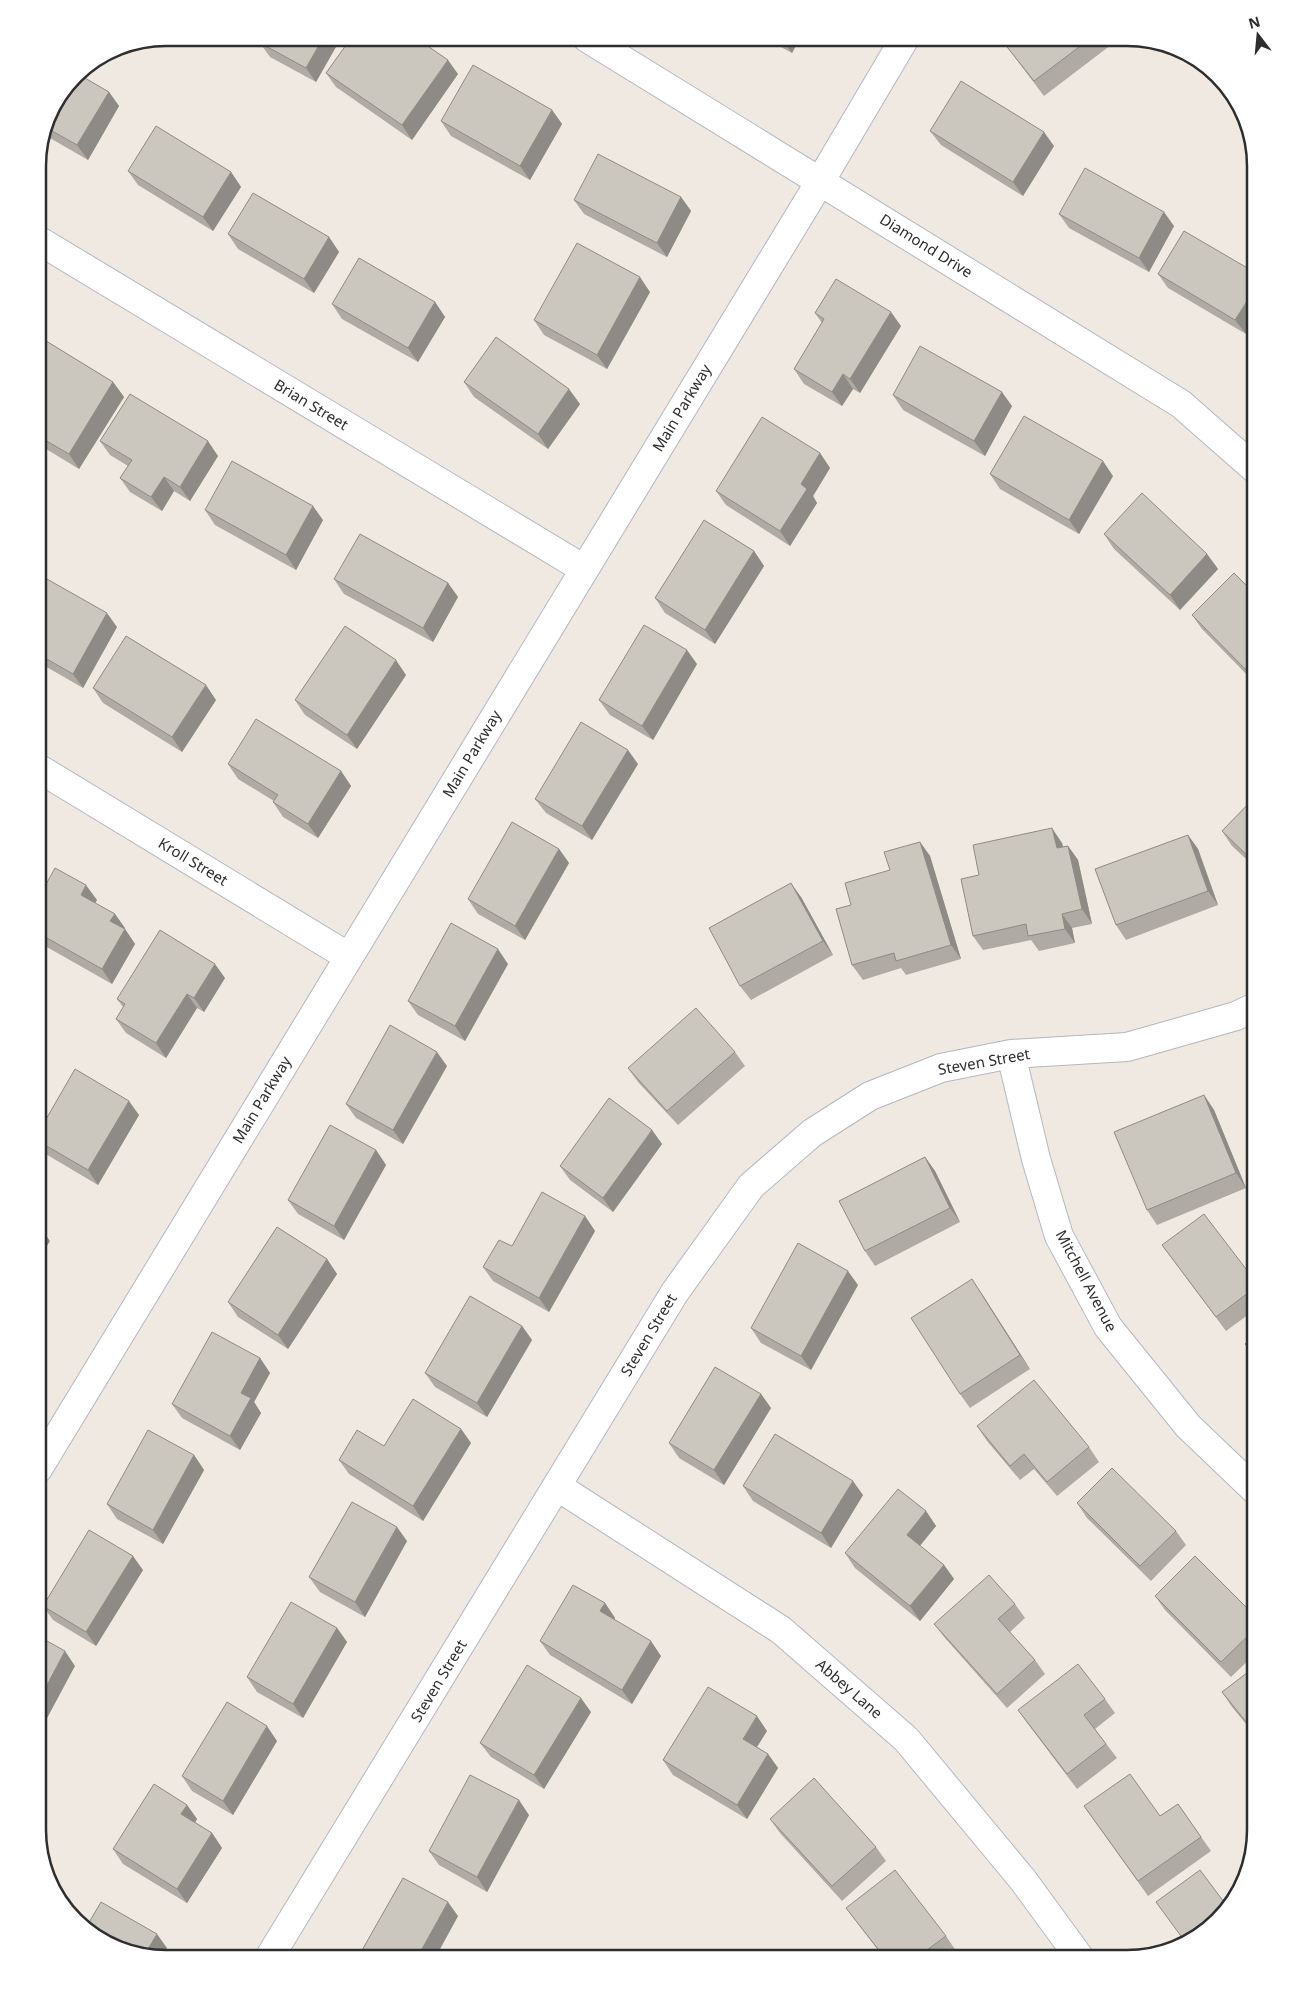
<svg xmlns="http://www.w3.org/2000/svg" width="1293" height="1996" font-family="'Noto Sans',sans-serif">
<style>
.lines{fill:none;stroke-linecap:round;stroke-linejoin:round}
.street-casing{stroke:#b4b7c1;stroke-width:30}
.street{stroke:#fff;stroke-width:28}
.wall{fill:#afaba4}
.shaded-wall{fill:#8e8b86}
.building{fill:#cbc7bf;stroke:#8e8b86}
.labels{text-anchor:middle;stroke-width:4;stroke-linejoin:round;paint-order:stroke}
.street-label{font-size:15px;fill:#2e2e2e;stroke:#fff}
.rim{fill:none;stroke:#2e2e2e;stroke-width:2.5}
</style>
<rect width="100%" height="100%" fill="#efe9e1"/>
<g class="lines">
<g class="street-casing">
<path id="street" d="M587,38L1181,404L1255,469
M38,240L584,569
M38,768L349,957
M1011,1054L1036,1159L1059,1236L1108,1327L1188,1426L1255,1490
M38,1469L821,180L905,38
M558,1487L781,1630L906,1739L1023,1880L1080,1958
M269,1958L675,1292L751,1186L812,1133L870,1096L941,1068L1011,1054L1127,1047L1236,1016L1255,1007"/>
</g>
<use href="#street" class="street"/>
</g>
<path class="wall" d="M263,38H341L316,82L270,57L260,43Z
M764,38H800L792,53Z
M1000,38H1106L1111,45L1044,96Z
M326,73L458,74L412,140L336,87Z
M109,92L119,106L88,160L43,134L47,117Z
M552,110L562,124L530,180L451,136L441,121Z
M930,131L1054,146L1023,196L941,145Z
M128,171L231,172L241,187L213,231L138,185Z
M681,197L691,211L667,257L584,214L574,200Z
M1059,214L1174,226L1149,272L1069,228Z
M1184,231L1246,334L1168,288L1158,274Z
M228,234L329,237L339,252L314,293L238,249Z
M650,292L607,369L544,335L534,320Z
M435,302L445,317L418,362L342,319L332,304Z
M815,313L901,326L860,393L853,389L842,406L804,384L794,369L822,323Z
M38,336L113,382L124,397L79,469L38,444Z
M464,382L580,404L548,449L474,397Z
M893,395L1012,406L985,456L903,410Z
M100,441L218,456L190,501L174,491L162,511L130,492L120,478L128,466L110,455Z
M820,453L830,468L813,496L817,503L790,546L726,505L716,491Z
M990,474L1113,476L1079,534L1000,489Z
M205,510L323,520L296,570L215,525Z
M1104,534L1207,554L1218,569L1180,610L1114,549Z
M754,551L764,566L715,644L665,613L655,598Z
M38,574L117,627L83,688L38,662Z
M334,579L448,583L458,597L433,642L344,594Z
M1256,595V684L1202,629L1192,615Z
M697,664L653,740L610,715L599,700Z
M406,675L357,749L305,715L295,700Z
M93,688L216,700L182,752L103,703Z
M228,764L341,771L351,786L318,838L283,817L273,802L274,801L238,779Z
M638,764L592,840L546,813L535,799Z
M1256,796V868L1232,846L1222,831Z
M1188,835L1198,849L1218,905L1126,940L1116,925Z
M920,842L930,856L961,959L906,975L901,968L863,980L852,965L851,905Z
M1062,843L1063,847L1068,846L1078,860L1092,924L1072,928L1075,943L1039,951L1031,940L983,950L973,936L979,875Z
M559,849L569,863L525,940L478,914L468,899Z
M801,897L833,955L751,1000L740,986Z
M38,899L97,900L95,903L115,914L135,944L112,984L38,942Z
M508,964L465,1041L418,1015L408,1001Z
M225,978L204,1012L197,1008L166,1058L126,1033L116,1019L123,1007L117,999Z
M735,1052L745,1066L678,1125L638,1082L628,1068Z
M447,1066L403,1144L356,1118L346,1104Z
M1204,1095L1214,1110L1246,1188L1157,1225L1147,1210Z
M139,1115L98,1185L44,1153L38,1144V1133Z
M652,1130L662,1144L613,1212L570,1180L560,1166Z
M376,1150L386,1165L344,1240L298,1214L288,1200Z
M925,1157L935,1171L960,1222L875,1266L865,1251Z
M585,1216L595,1231L549,1312L493,1281L483,1267L512,1246Z
M1162,1245L1256,1282V1309L1226,1331Z
M327,1259L337,1274L288,1349L238,1317L228,1302Z
M858,1285L811,1370L761,1343L751,1328Z
M982,1294L1030,1369L970,1408L960,1394Z
M522,1326L532,1340L487,1417L435,1387L425,1373Z
M1245,1344L1256,1354L1255,1358Z
M260,1358L270,1373L254,1402L261,1413L240,1450L182,1418L172,1404Z
M761,1394L771,1408L724,1485L679,1458L669,1443Z
M977,1426L1089,1447L1099,1462L1057,1496L1034,1469L1020,1480L987,1441Z
M461,1429L471,1443L423,1521L349,1474L339,1460L384,1446Z
M194,1455L204,1470L163,1544L117,1519L107,1504Z
M743,1486L863,1495L831,1548L753,1501Z
M1077,1503L1176,1531L1186,1545L1151,1581L1087,1518Z
M926,1511L936,1526L920,1546L944,1565L954,1579L920,1621L855,1568L845,1553Z
M407,1541L365,1617L320,1592L309,1577Z
M143,1570L96,1646L53,1620L43,1606Z
M1155,1596L1256,1617V1653L1231,1677L1165,1610Z
M605,1603L615,1618L614,1619L661,1656L632,1704L550,1655L540,1641Z
M1015,1604L1025,1618L1010,1632L1035,1660L1045,1674L1007,1708L945,1638L934,1624Z
M337,1628L347,1642L303,1718L257,1692L247,1677Z
M1256,1666V1736L1232,1707L1222,1692Z
M1105,1699L1115,1713L1095,1729L1117,1758L1077,1789L1028,1724L1018,1710Z
M591,1712L544,1789L491,1757L480,1743Z
M767,1731L757,1747L768,1754L778,1768L747,1819L673,1775L663,1760Z
M277,1741L233,1815L192,1791L182,1776Z
M1178,1804L1211,1851L1148,1896L1084,1806L1160,1816Z
M187,1805L197,1819L195,1822L212,1833L222,1848L187,1903L123,1864L113,1849Z
M529,1815L487,1892L439,1865L429,1851Z
M770,1819L876,1847L886,1861L842,1901L780,1833Z
M846,1908L946,1936L956,1951L945,1958H884Z
M458,1916L435,1958H366L361,1952Z"/>
<path class="shaded-wall" d="M323,38H341L316,82L306,68Z
M782,38H800L792,53L781,39Z
M448,60L458,74L412,140L402,125Z
M109,92L119,106L88,160L77,145Z
M552,110L562,124L530,180L520,166Z
M1044,132L1054,146L1023,196L1013,182Z
M231,172L241,187L213,231L203,217Z
M681,197L691,211L667,257L657,243Z
M1164,212L1174,226L1149,272L1139,258Z
M329,237L339,252L314,293L304,279Z
M640,277L650,292L607,369L597,355Z
M1256,287V318L1246,334L1235,320Z
M435,302L445,317L418,362L408,348Z
M891,312L901,326L860,393L850,379Z
M843,374L853,389L842,406L832,392Z
M113,382L124,397L79,469L69,454Z
M569,389L580,404L548,449L538,434Z
M1002,392L1012,406L985,456L974,441Z
M208,441L218,456L190,501L180,487Z
M820,453L830,468L813,496L817,503L790,546L780,531L801,484Z
M1103,461L1113,476L1079,534L1069,520Z
M164,477L174,491L162,511L151,497Z
M313,506L323,520L296,570L286,555Z
M754,551L764,566L715,644L705,630Z
M1207,554L1218,569L1180,610L1170,595Z
M448,583L458,597L433,642L423,628Z
M107,613L117,627L83,688L73,674Z
M687,650L697,664L653,740L642,726Z
M396,660L406,675L357,749L347,735Z
M206,685L216,700L182,752L172,737Z
M628,750L638,764L592,840L582,826Z
M341,771L351,786L318,838L308,824Z
M1052,828L1062,843L1067,863L1057,848Z
M1188,835L1198,849L1218,905L1208,891Z
M920,842L930,856L961,959L951,945Z
M1068,846L1078,860L1092,924L1082,909Z
M559,849L569,863L525,940L515,926Z
M791,883L801,897L833,955L823,941Z
M86,885L97,900L91,909L81,895Z
M115,914L125,928L120,935L110,921Z
M1062,914L1072,928L1075,943L1065,929Z
M125,929L135,944L112,984L102,969Z
M498,949L508,964L465,1041L455,1026Z
M215,964L225,978L204,1012L194,998Z
M187,994L197,1008L166,1058L156,1043Z
M437,1052L447,1066L403,1144L393,1130Z
M1204,1095L1214,1110L1246,1188L1236,1173Z
M129,1101L139,1115L98,1185L88,1170Z
M652,1130L662,1144L613,1212L603,1198Z
M376,1150L386,1165L344,1240L334,1226Z
M925,1157L935,1171L960,1222L950,1208Z
M585,1216L595,1231L549,1312L539,1298Z
M40,1227L50,1241L38,1260V1231Z
M327,1259L337,1274L288,1349L278,1335Z
M848,1271L858,1285L811,1370L801,1356Z
M972,1279L982,1294L1030,1369L1020,1355Z
M522,1326L532,1340L487,1417L477,1403Z
M260,1358L270,1373L254,1402L261,1413L240,1450L230,1436L241,1393Z
M761,1394L771,1408L724,1485L714,1470Z
M461,1429L471,1443L423,1521L413,1506Z
M194,1455L204,1470L163,1544L153,1530Z
M853,1481L863,1495L831,1548L821,1533Z
M926,1511L936,1526L917,1549L907,1535Z
M397,1527L407,1541L365,1617L355,1602Z
M133,1556L143,1570L96,1646L86,1632Z
M944,1565L954,1579L920,1621L910,1606Z
M605,1603L615,1618L610,1625L600,1611Z
M337,1628L347,1642L303,1718L293,1704Z
M651,1641L661,1656L632,1704L622,1690Z
M65,1651L75,1666L38,1735V1702Z
M581,1698L591,1712L544,1789L534,1775Z
M757,1716L767,1731L753,1753L743,1739Z
M267,1726L277,1741L233,1815L223,1801Z
M768,1754L778,1768L747,1819L737,1805Z
M519,1800L529,1815L487,1892L477,1877Z
M187,1805L197,1819L192,1828L181,1814Z
M212,1833L222,1848L187,1903L177,1889Z
M448,1902L458,1916L435,1958H417Z
M157,1934L167,1948L161,1958H158L145,1954Z"/>
<path class="building" d="M263,38H323L306,68L260,43Z
M351,38H416L448,60L402,125L326,73Z
M1000,38H1091L1034,81Z
M473,65L552,110L520,166L441,121Z
M78,74L109,92L77,145L45,127L47,117L75,75Z
M961,81L1044,132L1013,182L930,131Z
M156,126L231,172L203,217L128,171Z
M598,154L681,197L657,243L574,200Z
M1085,168L1164,212L1139,258L1059,214Z
M253,193L329,237L304,279L228,234Z
M1184,231L1256,273V287L1235,320L1158,274Z
M577,243L640,277L597,355L534,320Z
M359,258L435,302L408,348L332,304Z
M836,279L891,312L850,379L843,374L832,392L794,369L824,319L815,313Z
M38,336L113,382L69,454L38,436Z
M496,337L569,389L538,434L464,382Z
M920,346L1002,392L974,441L893,395Z
M130,394L208,441L180,487L164,477L151,497L120,478L132,460L100,441Z
M1024,416L1103,461L1069,520L990,474Z
M762,417L820,453L801,484L807,489L780,531L716,491Z
M232,461L313,506L286,555L205,510Z
M1142,493L1207,554L1170,595L1104,534Z
M704,520L754,551L705,630L655,598Z
M360,534L448,583L423,628L334,579Z
M1234,573L1256,595V680L1192,615Z
M38,574L107,613L73,674L38,654Z
M644,625L687,650L642,726L599,700Z
M345,626L396,660L347,735L295,700Z
M126,636L206,685L172,737L93,688Z
M256,719L341,771L308,824L273,802L278,795L228,764Z
M581,722L628,750L582,826L535,799Z
M1256,796V861L1254,862L1222,831Z
M512,822L559,849L515,926L468,899Z
M1052,828L1057,848L1068,846L1082,909L1062,914L1065,929L1028,936L1026,924L973,936L961,879L979,875L973,845Z
M1188,835L1208,891L1116,925L1095,869Z
M920,842L951,945L896,961L894,953L852,965L836,909L851,905L845,883L890,870L884,852Z
M55,868L86,885L81,895L115,914L110,921L125,929L102,969L38,933V899Z
M791,883L823,941L740,986L709,928Z
M451,923L498,949L455,1026L408,1001Z
M160,930L215,964L194,998L187,994L156,1043L116,1019L125,1004L117,999Z
M696,1008L735,1052L667,1111L628,1068Z
M390,1025L437,1052L393,1130L346,1104Z
M75,1069L129,1101L88,1170L38,1141V1133Z
M1204,1095L1236,1173L1147,1210L1114,1132Z
M609,1098L652,1130L603,1198L560,1166Z
M330,1125L376,1150L334,1226L288,1200Z
M925,1157L950,1208L865,1251L839,1201Z
M542,1192L585,1216L539,1298L483,1267L499,1240L512,1246Z
M1204,1214L1256,1282V1287L1216,1317L1162,1245Z
M277,1227L327,1259L278,1335L228,1302Z
M798,1243L848,1271L801,1356L751,1328Z
M972,1279L1020,1355L960,1394L911,1318Z
M470,1296L522,1326L477,1403L425,1373Z
M212,1332L260,1358L241,1393L251,1398L230,1436L172,1404Z
M1256,1334V1354L1245,1344Z
M715,1367L761,1394L714,1470L669,1443Z
M1034,1380L1089,1447L1047,1482L1024,1454L1010,1466L977,1426Z
M413,1399L461,1429L413,1506L339,1460L357,1430L384,1446Z
M148,1430L194,1455L153,1530L107,1504Z
M775,1434L853,1481L821,1533L743,1486Z
M1112,1468L1176,1531L1140,1566L1077,1503Z
M898,1489L926,1511L907,1535L944,1565L910,1606L845,1553Z
M352,1502L397,1527L355,1602L309,1577Z
M89,1530L133,1556L86,1632L43,1606Z
M1195,1556L1256,1617V1628L1221,1662L1155,1596Z
M989,1575L1015,1604L998,1619L1035,1660L997,1694L934,1624Z
M573,1585L605,1603L600,1611L651,1641L622,1690L540,1641Z
M291,1602L337,1628L293,1704L247,1677Z
M38,1636L65,1651L38,1702Z
M1078,1664L1105,1699L1084,1715L1106,1744L1067,1774L1018,1710Z
M527,1665L581,1698L534,1775L480,1743Z
M1256,1666V1724L1251,1728L1222,1692Z
M708,1687L757,1716L743,1739L768,1754L737,1805L663,1760Z
M227,1702L267,1726L223,1801L182,1776Z
M1130,1774L1160,1816L1178,1804L1201,1837L1138,1881L1084,1806Z
M470,1775L519,1800L477,1877L429,1851Z
M814,1778L876,1847L832,1886L770,1819Z
M154,1784L187,1805L181,1814L212,1833L177,1889L113,1849Z
M895,1870L946,1936L916,1958H885L846,1908Z
M1200,1870L1227,1906L1191,1941L1186,1943L1156,1902Z
M403,1878L448,1902L417,1958H372L361,1952Z
M101,1902L157,1934L145,1954L102,1941L87,1926Z"/>
<g class="labels">
<g class="street-label">
<text transform="translate(926 246) rotate(32)" y="5">Diamond Drive</text>
<text transform="translate(311 405) rotate(31)" y="5">Brian Street</text>
<text transform="translate(682 408) rotate(-59)" y="5">Main Parkway</text>
<text transform="translate(472 754) rotate(-59)" y="5">Main Parkway</text>
<text transform="translate(193 862) rotate(31)" y="5">Kroll Street</text>
<text transform="translate(984 1062) rotate(-10)" y="5">Steven Street</text>
<text transform="translate(262 1100) rotate(-59)" y="5">Main Parkway</text>
<text transform="translate(1086 1281) rotate(62)" y="5">Mitchell Avenue</text>
<text transform="translate(649 1335) rotate(-59)" y="5">Steven Street</text>
<text transform="translate(439 1681) rotate(-59)" y="5">Steven Street</text>
<text transform="translate(849 1689) rotate(41)" y="5">Abbey Lane</text>
</g>
</g>
<path d="M0 0H1293V1996H0ZM166 46H1127A120 120 0 0 1 1247 166V1830A120 120 0 0 1 1127 1950H166A120 120 0 0 1 46 1830V166A120 120 0 0 1 166 46Z" fill="#fff" fill-rule="evenodd"/>
<path class="rim" d="M166 46H1127A120 120 0 0 1 1247 166V1830A120 120 0 0 1 1127 1950H166A120 120 0 0 1 46 1830V166A120 120 0 0 1 166 46Z"/>
<g transform="translate(1258 35) rotate(344)" stroke="#ffffff" stroke-width="4" paint-order="stroke">
<path d="M0-4L9 19L0 12L-9 19Z" fill="#2e2e2e"/>
<text y="-8" font-size="14" font-weight="bold" text-anchor="middle" fill="#2e2e2e">N</text>
</g>
</svg>
